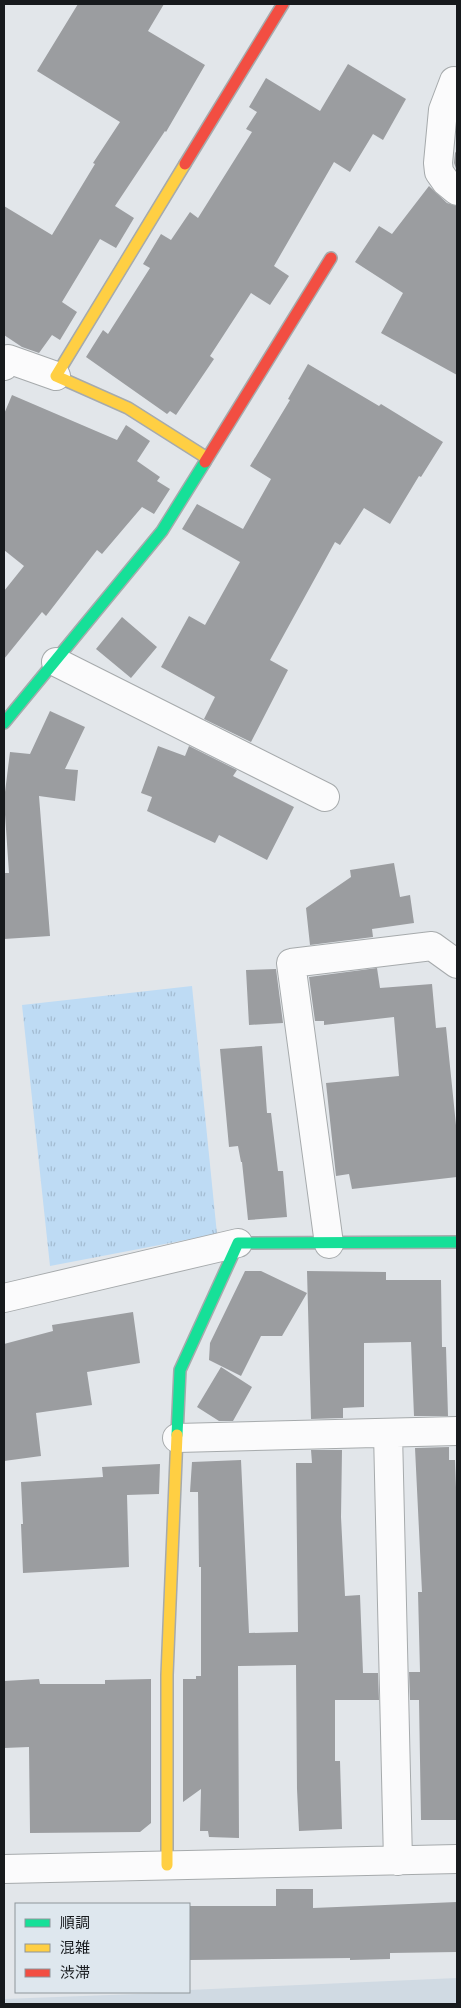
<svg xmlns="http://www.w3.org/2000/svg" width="461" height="2008" font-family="Roboto,'Noto Sans JP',sans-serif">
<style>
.built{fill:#d0dae3}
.park{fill:url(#park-tufts)}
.building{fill:#9b9da0}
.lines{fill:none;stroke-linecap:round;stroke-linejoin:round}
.street-casing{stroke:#a6aaac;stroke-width:30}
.fast-casing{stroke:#a6aaac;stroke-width:14}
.slow-casing{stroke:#a6aaac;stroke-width:14}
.jam-casing{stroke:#a6aaac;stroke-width:14}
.street{stroke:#fbfbfc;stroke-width:28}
.fast{stroke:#16e098;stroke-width:11}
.slow{stroke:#ffcf43;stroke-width:11}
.jam{stroke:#f24e42;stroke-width:11}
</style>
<defs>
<pattern id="park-tufts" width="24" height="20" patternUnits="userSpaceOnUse" patternTransform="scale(1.25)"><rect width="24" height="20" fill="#bedbf4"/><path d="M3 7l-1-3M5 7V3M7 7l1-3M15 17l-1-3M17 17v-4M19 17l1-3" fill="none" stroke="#a3bbd1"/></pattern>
</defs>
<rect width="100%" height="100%" fill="#e2e6ea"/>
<path class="built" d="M457,1978V2004H4V1999L189,1992V1990Z"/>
<path class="park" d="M192,986L217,1234L50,1266L22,1005Z"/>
<path class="building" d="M78,4H164L148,31L205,65L166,132L165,131L115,206L134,218L116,248L100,239L62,302L77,312L60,340L52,335L39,353L22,347L4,335V206L52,235L95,164L93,163L120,122L37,71Z
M348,64L406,99L383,140L373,134L350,172L334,162L274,266L289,276L270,305L251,293L210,356L214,359L176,415L170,411L167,414L86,357L103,330L108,334L150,268L143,264L161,234L171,240L190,212L198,218L252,132L246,129L257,112L249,107L266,78L320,111Z
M457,150V171L454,163L455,153Z
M429,186L447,203L457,206V375L381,333L403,293L355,262L379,226L392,234Z
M308,364L379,406L381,404L443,442L421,477L419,476L390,524L364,508L340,545L335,542L270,660L288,670L251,742L204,719L215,697L161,667L189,616L205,625L240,562L182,529L197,504L243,529L271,479L250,466L290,400L288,399Z
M12,395L117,440L126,425L150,441L137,461L160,477L157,481L170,489L154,514L142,507L102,554L97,550L46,616L42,612L4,659V591L24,566L4,550V414Z
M122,617L157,647L131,678L96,649Z
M50,711L85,727L65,769L78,770L75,801L39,796L50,936L4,939V873H9L4,800L10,752L30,754Z
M158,746L185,756L189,746L237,770L233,776L294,807L267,860L219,835L215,843L147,811L152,797L141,793Z
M394,863L400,897L410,895L414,923L372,929L373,937L310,945L306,908L351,877L350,870Z
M377,968L380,988L432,984L436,1028L446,1027L457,1135V1177L352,1189L349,1174L336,1176L326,1083L399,1076L394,1017L324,1025V1021H315L309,977Z
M276,969L283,1023L249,1025L246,970Z
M262,1046L267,1113H271L278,1171H283L287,1217L248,1220L242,1162H241L238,1146L229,1147L220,1049Z
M245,1271H261L307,1293L282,1336H261L241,1376L209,1360L210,1343Z
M307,1271L386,1272V1280H441L442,1347H446L448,1416H414L411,1342L364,1343V1407L343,1408V1418L311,1419Z
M133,1312L140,1363L87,1372L92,1405L36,1413L41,1456L4,1461V1344L53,1331L52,1325Z
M221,1367L252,1387L233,1421H219L197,1407Z
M449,1447V1460H455L457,1515V1820H421L419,1700H410L409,1672H420L418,1592H422L415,1448Z
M311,1450H342L341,1517L345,1596L360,1595L363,1673H378L379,1700H335V1761H340L342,1829L299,1831L297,1789L296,1665L238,1666L239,1838L209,1837L208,1831H200L201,1789L183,1802V1679H196V1676H201V1567H199L198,1492H190L192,1462L241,1460L249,1633L298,1632L296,1463H312Z
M160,1464L159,1494L127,1495L129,1567L23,1573L21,1524H23L21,1482L103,1477L102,1467Z
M39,1679L40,1684H105V1680L151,1679V1823L140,1832L30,1833L29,1747L4,1748V1681Z
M276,1889H313V1908L457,1902V1952L390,1953V1959L350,1960V1958L189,1960V1906H276Z"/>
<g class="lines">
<g class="street-casing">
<path id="street" d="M454,81L443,110L438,163L439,172L446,182L457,191
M4,366L8,359L56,376
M56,662L325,797
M329,1244L291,963L432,946L457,964
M4,1298L238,1243
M388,1433L398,1861
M177,1438L457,1431
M4,1869L457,1859"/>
</g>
<g class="fast-casing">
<path id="fast" d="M4,723L162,531L205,462
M177,1435L180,1370L238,1243L457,1242"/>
</g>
<g class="slow-casing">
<path id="slow" d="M185,164L56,376L128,408L207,458
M167,1865V1675L177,1435"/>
</g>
<g class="jam-casing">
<path id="jam" d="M185,164L283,4
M205,462L331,258"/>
</g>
<use href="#street" class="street"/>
<use href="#fast" class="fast"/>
<use href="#slow" class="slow"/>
<use href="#jam" class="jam"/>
</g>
<rect width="461" height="2008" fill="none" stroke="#171a1d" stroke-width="10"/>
<rect x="15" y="1903" width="175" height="90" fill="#dee7ee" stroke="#8e959a"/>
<rect x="25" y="1919" width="25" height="8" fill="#16e098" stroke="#8e959a"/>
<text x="60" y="1928" font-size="15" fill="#171a1d">順調</text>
<rect x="25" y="1944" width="25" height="8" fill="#ffcf43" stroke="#8e959a"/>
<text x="60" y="1953" font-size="15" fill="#171a1d">混雑</text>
<rect x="25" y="1969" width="25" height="8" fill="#f24e42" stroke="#8e959a"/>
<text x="60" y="1978" font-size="15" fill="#171a1d">渋滞</text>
</svg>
